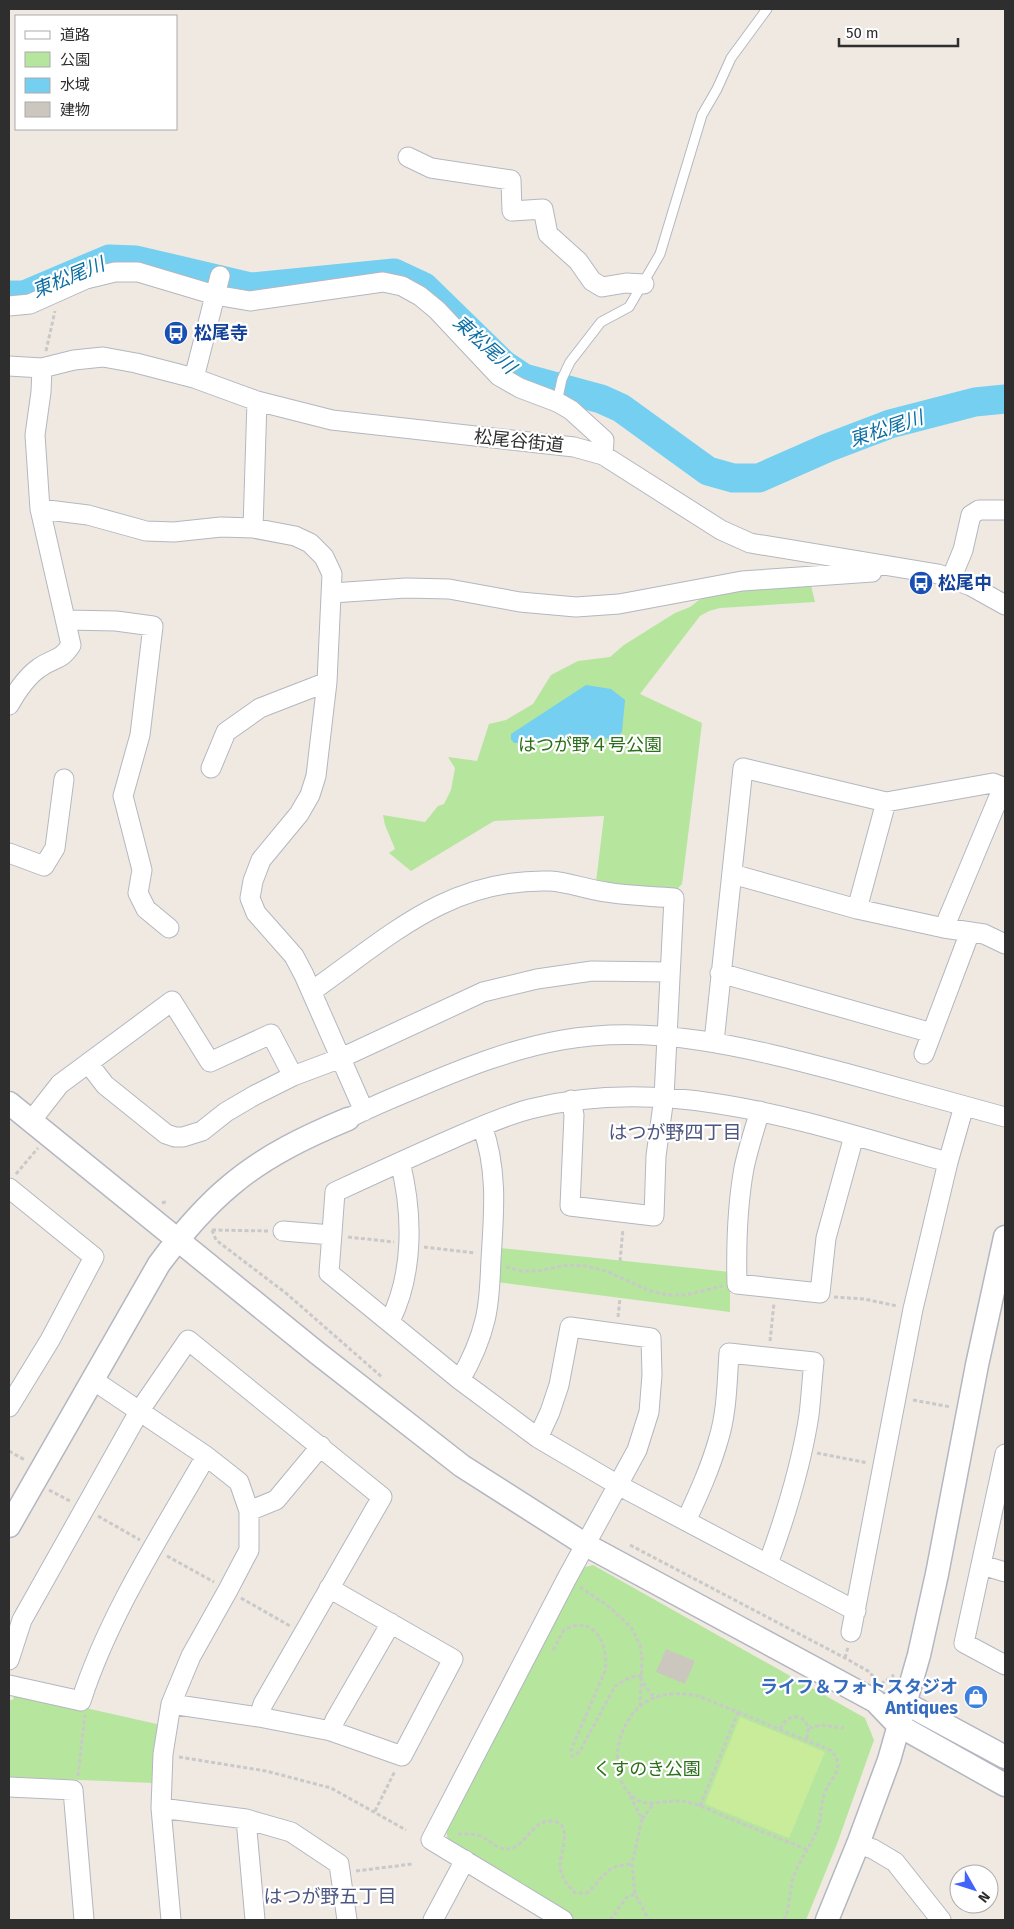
<svg xmlns="http://www.w3.org/2000/svg" width="1014" height="1929" font-family="'Fira Sans','Noto Sans JP',sans-serif">
<style>
.green{fill:#b6e59e}
.pitch{fill:#c9ec9a}
.water{fill:#75cff0}
.lines{fill:none;stroke-linecap:round;stroke-linejoin:round}
.river{stroke:#75cff0;stroke-width:29}
.building{fill:#cbc7bf}
.service-casing{stroke:#b4b7c1;stroke-width:11}
.minor-casing{stroke:#b4b7c1;stroke-width:21}
.tertiary-casing{stroke:#b4b7c1;stroke-width:25}
.path{stroke:#c9c9c9;stroke-width:3;stroke-dasharray:4 2.5;stroke-linecap:butt}
.service{stroke:#fff;stroke-width:9}
.minor{stroke:#fff;stroke-width:19}
.tertiary{stroke:#fff;stroke-width:22}
.labels{text-anchor:middle;stroke-width:4.5;stroke-linejoin:round;paint-order:stroke}
.transit-label{font-size:18px;font-weight:bold;fill:#164399;stroke:#fff;text-anchor:start}
.street-label{font-size:18px;fill:#2e2e2e;stroke:#fff}
.park-label{font-size:18px;fill:#2c6e1b;stroke:#fff}
.shop-label{font-size:18px;font-weight:bold;fill:#366cbe;stroke:#fff;text-anchor:end}
.water-label{font-size:19px;font-style:italic;fill:#0d6fa3;stroke:#fff}
.neighbourhood-label{font-size:19px;fill:#4d5680;stroke:#fff}
</style>
<rect width="100%" height="100%" fill="#efe9e1"/>
<path class="green" d="M810,581L815,602L720,608L709,611L700,616L640,694L702,723L682,884L675,891L596,882L604,816L494,821L411,871L389,853L395,849L385,825L383,815L425,822L438,806L444,804L451,790L455,768L448,757L477,761L489,724L506,720L533,704L551,675L578,661L610,657L624,645L675,613L690,607L699,600L727,590Z
M500,1248L730,1272V1312L497,1282Z
M593,1565L865,1718L874,1740L837,1844L806,1920H575L448,1840L446,1830L582,1568Z
M15,1692L161,1725L153,1783L9,1777V1700H13Z"/>
<path class="pitch" d="M740,1717L825,1752L789,1838L705,1804Z"/>
<path class="water" d="M586,685L611,689L625,700L622,732L617,738L514,743L511,739V734Z"/>
<g class="lines">
<path class="river" d="M9,295H24L109,259L136,260L251,287L394,273L424,287L503,364L524,378L601,399L621,408L708,471L733,478H759L827,448L890,424L975,402L1005,399"/>
</g>
<path class="building" d="M666,1649L695,1661L685,1684L656,1672Z"/>
<g class="lines">
<g class="service-casing">
<path id="service" d="M557,402L562,379L570,362L601,322L629,307L660,254L702,115L717,89L731,58L767,9"/>
</g>
<g class="minor-casing">
<path id="minor" d="M408,157L431,168L511,180L512,211L543,209L548,234L578,261L592,281L602,287L626,283L644,284
M9,306L30,304L86,279L115,272H138L215,295L250,301L383,282L402,286L420,296L437,310L499,376L520,388L557,402L571,410L604,440L603,455
M9,366L42,368L74,360L103,357L136,363L194,378L257,401L332,420L574,447L603,455L721,530L750,543L938,574L971,586L1005,605
M42,368L41,392L35,435L40,509L88,515L146,531L174,532L221,527L253,528L295,536L310,543L324,557L332,574L327,682L316,776L310,795L299,814L261,860L253,881L250,898L256,913L294,956L304,975L364,1111
M194,378L220,276
M253,528L257,401
M951,579L963,550L971,515L979,510H1005
M332,593L406,588L449,589L520,602L576,607L619,604L742,581L872,572
M67,620L116,621L153,626L140,735L123,796L142,870L138,893L146,909L169,928
M9,705C17,691 26,677 39,668C54,657 60,662 71,645L40,509
M211,768L226,732L260,708L327,682
M9,853L44,866L55,848L64,779
M732,874L857,909L944,928L984,934L1005,944
M857,909L886,802
M720,973L932,1033
M312,991C390,936 449,878 550,881C569,882 588,890 606,892C628,896 652,896 674,898L664,1097L656,1156L654,1216L570,1206L574,1115L571,1100
M714,1042L743,768L886,802L993,783L1003,787L944,928
M924,1054L970,932
M88,1063L105,1085L166,1134L175,1137H183L202,1131L226,1112L255,1095L293,1076L341,1058L483,992L537,979L592,971L670,972
M760,1111C754,1130 748,1149 744,1168C737,1207 736,1245 737,1284L820,1293L826,1238L854,1136
M353,1116C375,1105 397,1096 419,1087C466,1067 512,1049 562,1040C658,1023 753,1049 845,1073C898,1088 952,1102 1005,1117
M31,1121L60,1084L172,1001L210,1062L271,1034L293,1076
M9,1188L94,1257L50,1340L9,1407
M283,1231L332,1235
M390,1321C414,1273 413,1213 400,1162
M93,1380L206,1456L239,1482L249,1511V1550L228,1590L191,1656L171,1704L163,1754L161,1808L171,1920
M460,1380C471,1361 480,1341 485,1320C490,1300 490,1279 491,1259C494,1213 498,1169 482,1126
M538,1438L550,1412L559,1385L570,1327L651,1338L652,1375L649,1412L637,1450L566,1580L431,1840L563,1920
M1005,1454L964,1643L1005,1665
M249,1511L276,1500L321,1446
M686,1521C698,1495 710,1469 718,1441C727,1413 727,1382 729,1353L814,1362C812,1379 811,1398 809,1415C801,1467 786,1515 768,1564
M982,1565L1005,1572
M856,1611L618,1485L538,1438L460,1380L329,1273L335,1192C374,1174 413,1156 452,1139C477,1128 503,1116 530,1109C673,1073 811,1124 948,1162
M851,1632L913,1309L948,1162L964,1106
M9,1660L22,1620L140,1410L188,1340L382,1497L263,1704L259,1717
M9,1685L81,1701C109,1614 161,1535 206,1456
M171,1704L259,1717L331,1731L402,1756L453,1659L329,1588
M331,1731L335,1720L391,1623
M9,1787L73,1790L84,1920
M161,1808L246,1819L291,1832L339,1864L347,1920
M246,1819L255,1920
M858,1844L873,1849L895,1862L941,1920
M433,1920L465,1860"/>
</g>
<g class="tertiary-casing">
<path id="tertiary" d="M9,1103L316,1352L462,1466L586,1545L875,1701L898,1725L1005,1785
M9,1526L159,1264C180,1236 203,1208 231,1185C265,1156 307,1136 348,1119
M892,1702L905,1703L1005,1757
M827,1920L858,1844L889,1760L919,1655L937,1574L977,1365L1005,1237"/>
</g>
<path class="path" d="M46,351L55,311
M16,1174L38,1148
M162,1203L168,1201
M212,1230L216,1240L287,1294L383,1378
M212,1230L269,1231
M348,1237L394,1242
M424,1247L475,1253
M620,1261L623,1229
M506,1267L522,1271H538L567,1265L586,1266L606,1271L650,1291L667,1295H686L722,1286
M834,1297L864,1299L897,1306
M618,1317L620,1298
M770,1341L774,1303
M913,1400L951,1407
M9,1451L25,1460
M817,1453L868,1463
M49,1490L70,1501
M98,1516L140,1540
M630,1545L845,1658L868,1671L876,1679
M167,1556L214,1582
M580,1587L608,1606L631,1627L640,1645L642,1660L640,1706
M241,1598L290,1626
M553,1650L564,1630C595,1613 609,1646 605,1671L571,1750L572,1756L576,1755L580,1751L615,1686L627,1679L635,1676H642
M845,1658L848,1647
M643,1683L652,1695L658,1697
M881,1684L894,1675
M809,1728L822,1725L844,1728
M780,1729C789,1708 815,1716 806,1740
M179,1757L266,1771L331,1788L406,1830
M78,1776L85,1715
M630,1796L642,1819L632,1864L635,1894L649,1920
M700,1806L738,1712
M375,1811L395,1771
M642,1819L654,1803
M458,1834C466,1834 473,1834 481,1836C490,1840 497,1850 508,1849C526,1847 531,1820 552,1821C575,1823 559,1855 560,1867C562,1878 568,1886 575,1893H587C606,1876 603,1866 632,1864
M356,1871L412,1864
M610,1920L626,1898L635,1894
M784,1920C790,1907 789,1896 792,1882C795,1867 811,1846 817,1830C822,1818 820,1804 825,1792C831,1776 846,1770 832,1751L699,1696C682,1693 667,1692 651,1699C616,1715 602,1780 639,1801C649,1807 673,1798 687,1802C701,1805 714,1812 726,1817C753,1828 781,1839 808,1850"/>
<use href="#service" class="service"/>
<use href="#minor" class="minor"/>
<use href="#tertiary" class="tertiary"/>
</g>
<defs>
<g id="bus-disc" transform="scale(1.25)"><circle r="9.5" fill="#1a4fb4" stroke="#fff"/><path d="M-5-6H5V4H4V6H2V4H-2V6H-4V4H-5ZM-3.5-4V0h7V-4ZM-3.5 1.2v1.5H-2V1.2ZM2 1.2v1.5H3.5V1.2Z" fill="#fff"/></g>
<g id="shop-disc" transform="scale(1.25)"><circle r="9.5" fill="#3f7fe0" stroke="#fff"/><path d="M-5-2.5h2.3a2.7 3.5 0 0 1 5.4 0H5L5.5 6h-11ZM-1.5-2.5h3a1.5 2.3 0 0 0-3 0Z" fill="#fff"/></g>
</defs>
<g fill-rule="evenodd">
<use href="#bus-disc" x="176" y="333"/>
<use href="#bus-disc" x="921" y="583"/>
<use href="#shop-disc" x="976" y="1697"/>
</g>
<g class="labels">
<g class="transit-label">
<text x="194" y="339">松尾寺</text>
<text x="938" y="589">松尾中</text>
</g>
<g class="street-label">
<text transform="translate(519 441) rotate(6)" y="6">松尾谷街道</text>
</g>
<g class="park-label">
<text x="590" y="751">はつが野４号公園</text>
<text x="647" y="1775">くすのき公園</text>
</g>
<g class="shop-label">
<text x="958" y="1693">ライフ＆フォトスタジオ<tspan x="958" dy="21">Antiques</tspan></text>
</g>
<g class="water-label">
<text transform="translate(68 277) rotate(-22)" y="7">東松尾川</text>
<text transform="translate(485 344) rotate(42)" y="7">東松尾川</text>
<text transform="translate(886 428) rotate(-18)" y="7">東松尾川</text>
</g>
<g class="neighbourhood-label">
<text x="675" y="1139">はつが野四丁目</text>
<text x="330" y="1903">はつが野五丁目</text>
</g>
</g>
<rect width="1014" height="1929" fill="none" stroke="#2e2e2e" stroke-width="20"/>
<rect x="15" y="15" width="162" height="115" fill="#ffffff" stroke="#ababab"/>
<rect x="25" y="31" width="25" height="8" fill="#ffffff" stroke="#ababab"/>
<text x="60" y="40" font-size="15" fill="#2e2e2e">道路</text>
<rect x="25" y="52" width="25" height="15" fill="#b6e59e" stroke="#ababab"/>
<text x="60" y="65" font-size="15" fill="#2e2e2e">公園</text>
<rect x="25" y="78" width="25" height="15" fill="#75cff0" stroke="#ababab"/>
<text x="60" y="90" font-size="15" fill="#2e2e2e">水域</text>
<rect x="25" y="102" width="25" height="15" fill="#cbc7bf" stroke="#ababab"/>
<text x="60" y="115" font-size="15" fill="#2e2e2e">建物</text>
<g transform="translate(974 1889) rotate(129)"><circle r="24" fill="#ffffff" stroke="#ababab"/>
<path d="M0-4L9 19L0 12L-9 19Z" fill="#4264fb"/>
<text y="-8" font-size="14" font-weight="bold" text-anchor="middle" fill="#2e2e2e">N</text>
</g>
<path d="M839 38v8h119v-8" fill="none" stroke="#2e2e2e" stroke-width="2.5"/>
<text x="846" y="38" font-size="15" fill="#2e2e2e" stroke="#ffffff" stroke-width="4" paint-order="stroke">50 m</text>
</svg>
